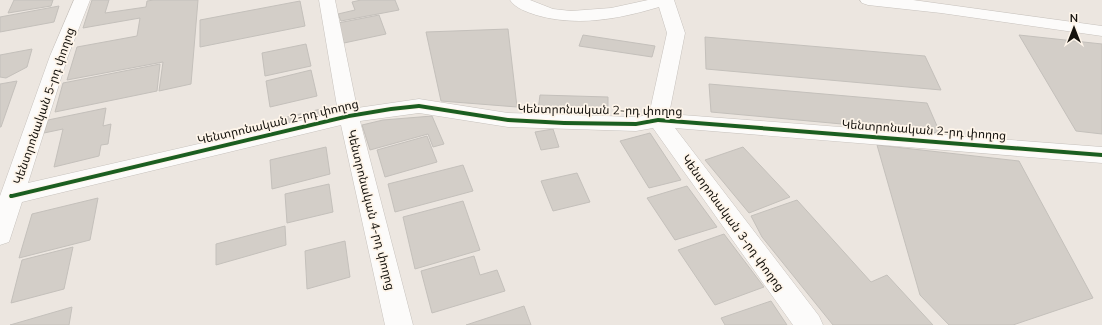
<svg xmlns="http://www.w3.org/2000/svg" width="1102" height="325" font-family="Mulish,'Noto Sans Armenian',sans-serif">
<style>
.building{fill:#d3cec8;stroke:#c4c0bb}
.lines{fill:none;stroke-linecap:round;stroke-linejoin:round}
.minor-casing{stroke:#c7c2bd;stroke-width:1}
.minor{fill:#fcfbfa;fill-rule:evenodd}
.cycleway-casing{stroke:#fef5ea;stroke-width:2}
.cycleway{fill:#1b5e20;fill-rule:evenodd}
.labels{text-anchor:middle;stroke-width:3.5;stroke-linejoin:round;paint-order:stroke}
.street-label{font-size:12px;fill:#16130e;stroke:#fef5ea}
</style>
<rect width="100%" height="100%" fill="#ece6e0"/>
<path class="building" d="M14,0H53L51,6L8,13Z
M92,0H109L105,13L146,7L147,1L154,0H198L191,84L159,91L163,62L67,80L77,47L137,36L140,18L83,28Z
M361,0H395L399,10L341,21L338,14L355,10L352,2Z
M300,1L305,26L200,47V20Z
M59,6L54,22L0,32V17Z
M379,15L386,34L344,43L338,23Z
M508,29L517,107L441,101L426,32Z
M583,35L655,46L652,57L579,46Z
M1019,35L1102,44V134L1076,131Z
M705,37L925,56L941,90L706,69Z
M306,44L311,66L265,76L262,53Z
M32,49L27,67L6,78L0,77V55Z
M160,64L157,91L55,112L63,83Z
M311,70L317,96L270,107L266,81Z
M17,81L1,127H0V84Z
M709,84L927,103L940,133L711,112Z
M540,95L608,97V112L538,110Z
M106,108L103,126L111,124L108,144L101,145L99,156L54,167L63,129L44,133L48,120Z
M325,108L327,117L263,132L262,123Z
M432,116L444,144L433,147L428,134L370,150L362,125L383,120Z
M553,129L559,147L541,150L535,132Z
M650,133L681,180L649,188L620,141Z
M427,136L437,162L385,177L377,150Z
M877,145L1019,161L1093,298L1013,325H949L920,295Z
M326,147L330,174L272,189L270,160Z
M743,147L790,197L749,213L705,160Z
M463,165L473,191L395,212L388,184Z
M577,173L590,202L553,211L541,181Z
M329,184L333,212L287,223L285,194Z
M687,186L717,227L675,240L647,198Z
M98,198L90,240L19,258L32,214Z
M797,200L871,282L887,275L933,325H833L762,237L751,216Z
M463,201L480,250L415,269L403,217Z
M285,226L286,245L216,265V244Z
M724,234L764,287L715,305L678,250Z
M345,241L350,277L307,289L305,251Z
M73,247L64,289L11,303L22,260Z
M474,256L480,275L497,270L505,291L432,313L421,271Z
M771,301L787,325H725L721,318Z
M524,306L531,325H466Z
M72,307L69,325H10Z"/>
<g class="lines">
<g class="minor-casing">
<path id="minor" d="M74,0H90L68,56L28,183L338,112L319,0H335L357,108L419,99L508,113L636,117L649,115L667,33L659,7C619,19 577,27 536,15C527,12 515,8 510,0H530L553,9L571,11L611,8L648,0H674L685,33L669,114L1102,147V163L675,128L819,316L823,325H793L653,128L636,131L508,127L419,113L360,121L413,325H385L341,125L22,202L9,242L0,245V196L50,56Z
M860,0H913L1102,26V36L941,13L868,5L862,3Z"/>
</g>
<use href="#minor" class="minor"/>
<g class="cycleway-casing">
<path id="cycleway" d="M419,104L508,118L564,121L636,122L658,118L1102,153V157L658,122L636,126L564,125L508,122L419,108L391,111L349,118L12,198H10L9,196L10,194H12L349,114L391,107Z"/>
</g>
<use href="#cycleway" class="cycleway"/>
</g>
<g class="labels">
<g class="street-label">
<text transform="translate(44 106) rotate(-71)" y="4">Կենտրոնական 5-րդ փողոց</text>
<text transform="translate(600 110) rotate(1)" y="4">Կենտրոնական 2-րդ փողոց</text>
<text transform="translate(278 122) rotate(-13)" y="4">Կենտրոնական 2-րդ փողոց</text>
<text transform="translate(924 130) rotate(4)" y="4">Կենտրոնական 2-րդ փողոց</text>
<text transform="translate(371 210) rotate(76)" y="4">Կենտրոնական 4-րդ փողոց</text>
<text transform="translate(733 223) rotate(54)" y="4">Կենտրոնական 3-րդ փողոց</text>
</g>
</g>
<g transform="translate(1074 28)" stroke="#fef5ea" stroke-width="3" paint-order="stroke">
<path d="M0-3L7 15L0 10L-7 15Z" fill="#16130e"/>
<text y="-6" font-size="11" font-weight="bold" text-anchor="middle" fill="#16130e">N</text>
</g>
</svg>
